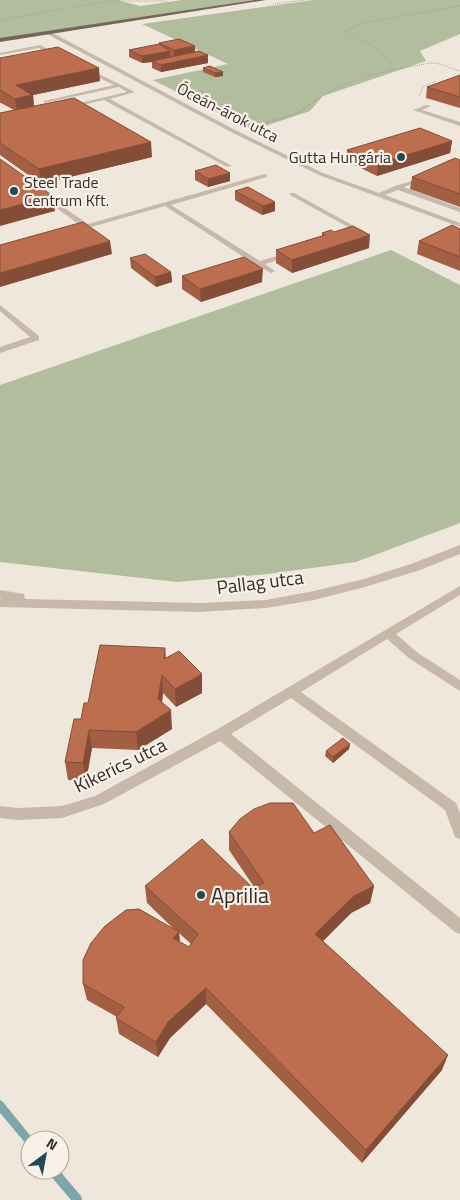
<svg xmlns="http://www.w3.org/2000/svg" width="460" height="1200" font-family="'Titillium Web',sans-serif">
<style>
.green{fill:#b1bd9d}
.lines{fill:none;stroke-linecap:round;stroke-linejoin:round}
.stream{fill:#7da6aa;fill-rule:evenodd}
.path-far1{stroke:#b2a293;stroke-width:1;stroke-dasharray:1 1;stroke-linecap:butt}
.path{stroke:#b2a293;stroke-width:2;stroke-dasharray:1 1;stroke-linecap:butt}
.lane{fill:#c7b8a9;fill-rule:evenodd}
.street{fill:#c7b8a9;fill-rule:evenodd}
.primary{fill:#75655a;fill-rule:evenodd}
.wall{fill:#a25f43;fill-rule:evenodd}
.shaded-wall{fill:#844d37}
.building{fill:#bc6e4e;stroke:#844d37}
.poi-dot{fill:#214c52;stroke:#f8f1e8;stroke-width:2}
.labels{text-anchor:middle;stroke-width:4.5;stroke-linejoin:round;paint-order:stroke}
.far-street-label{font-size:16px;fill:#342c28;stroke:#f8f1e8}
.far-poi-label{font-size:16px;fill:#342c28;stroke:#f8f1e8;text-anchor:end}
.street-label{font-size:19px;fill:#342c28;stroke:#f8f1e8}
.near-poi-label{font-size:22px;fill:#342c28;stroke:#f8f1e8;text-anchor:start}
</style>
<rect width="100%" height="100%" fill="#f0e7dc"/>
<path class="green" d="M0,0H118L140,6L182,0H256L0,40Z
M313,0H460V34L420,51L426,61L323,96L310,111L253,130L153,80L228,64L142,24Z
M391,250L460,285V523L356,562L267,574L177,582L0,562V385Z"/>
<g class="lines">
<path class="stream" d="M0,1100L3,1102L33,1139L34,1140H30V1147L27,1145L0,1113Z
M48,1170H59L81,1196L82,1200H71L49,1174Z"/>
<path class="path-far1" d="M273,4L304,0
M0,20L108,1H167
M391,68L392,62L376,48L345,31L362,23L460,6
M419,96L423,87L436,81
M314,101C343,81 381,71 415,66C421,65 428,63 434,63C443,64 452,69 460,71"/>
<path class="path" d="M253,127L298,113L316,100"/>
<path class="lane" d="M45,31H49L235,130L323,173L379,193L395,186L425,177V179L404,187L460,208V212L398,190L385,195L460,223V227L319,175L231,132L45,33Z
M40,45L61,56L57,57L39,48L0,55V53Z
M87,68L135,92L110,99L232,166L227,167L104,100L70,108L67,106L127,92L119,87L44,103V101L114,85L85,71Z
M426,105L431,106L422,110L460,122V126L413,110Z
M265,174L267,175V177L171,205L260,261L294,251V255L265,264L275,271L271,273L258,266L239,271V267L253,263L165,206L74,232L72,231V229L81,226L39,195L44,194L88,224Z
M290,193H294L363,231L358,234H354L353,233L355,231L290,195Z
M0,305L39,336V340L0,353V347L30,337L0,311Z
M460,586V595L396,634L418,653L460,680V691L410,659L387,639L301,692L456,803L460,813V839L455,837L445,810L291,698L231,734L460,918V934L455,932L220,741L104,804L62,818L18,820L0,818V806L18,808L62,806L95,796L216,730Z"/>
<path class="street" d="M460,545V554L420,570L365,587L314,600L266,608L200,612L0,607V599H2L0,598V590L24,594L25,599L200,603L266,600L314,591L364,579L411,564Z"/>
<path class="primary" d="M255,0H266L0,42V38Z"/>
</g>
<path class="wall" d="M159,43L195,46V52L208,55V63L161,72L152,68V62L142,63L129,57V50L159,44Z
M0,58L100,81L33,95L34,106L152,157L41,184L0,155V113L14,110L1,103H0Z
M203,68L223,76L215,77L203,72Z
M460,75V108L426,98L427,87Z
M452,141L450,153L377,176L346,161L347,150Z
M460,160V207L410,189L412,177Z
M195,171L230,181L208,187L195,180Z
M235,191L275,202V211L262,215L235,200Z
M460,229V271L417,254L419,241Z
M322,233L369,248L292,273L276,263V250L322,236Z
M130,258L171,272L172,282L156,287L131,268Z
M182,276L262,282L201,302L182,289Z
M165,648L166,658L202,693L176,707L163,693L162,702L172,729L138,750L92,748L86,781L68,780L65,762L81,719L88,703Z
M350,744L349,749L333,763L325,756L326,751Z
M229,832L314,833L374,886L370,903L351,913L323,941L442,1070L362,1163L206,1004L170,1038L158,1057L119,1034L116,1018L117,1017L87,1000L83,984L176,931L147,903L145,886L253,888L254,887L229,850ZM179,933L191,944L189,947L180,942Z"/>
<path class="shaded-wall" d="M195,46V53L174,57V50Z
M170,51V58L152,61V62L142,63V56Z
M208,55V63L161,72V65Z
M99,68L100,81L33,95L34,108L17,112L15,99L16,85Z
M223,72V76L215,77V73Z
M452,141L450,153L377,176L378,164Z
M151,142L152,157L41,184L39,169Z
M230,173V181L208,187V179Z
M53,196L55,211L0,226V210Z
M275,202V211L262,215L263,206Z
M370,235L369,248L292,273V260Z
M110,241L112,254L0,287V273Z
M263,269L262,282L201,302L200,289Z
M171,272L172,282L156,287L155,277Z
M202,674V693L176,707L175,689Z
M162,675L163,693L160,717L158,699Z
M171,710L172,729L138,750L136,732Z
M89,730L92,748L86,781L83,763Z
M350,744L349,749L333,763V757Z
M374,886L370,903L351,913L313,951L315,934L354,896Z
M179,932L180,949L173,938Z
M206,988V1004L170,1038L158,1057L156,1042L168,1022Z
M448,1055L442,1070L362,1163L366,1150Z"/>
<path class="building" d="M179,39L195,46L174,50L159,43Z
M159,44L170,51L142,56L129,50Z
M58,47L99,68L16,85L32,95L15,99L0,90V58Z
M199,51L208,55L161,65L152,61Z
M210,66L223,72L215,73L203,68Z
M460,75V97L427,87Z
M74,98L151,142L39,169L0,143V113Z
M420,128L452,141L378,164L347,150Z
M455,158L460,160V194L412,177Z
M0,159L53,196L0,210Z
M216,165L230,173L208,179L195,171Z
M248,187L275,202L263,206L235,191Z
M83,222L110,241L0,273V245Z
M452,225L460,229V257L419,241Z
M353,226L370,235L292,260L276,250L325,235L322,233L331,230L334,232Z
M145,254L171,272L155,277L130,258Z
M244,257L263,269L200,289L182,276Z
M100,645L165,648L164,659L179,651L202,674L175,689L162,675L158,699L171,710L136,732L89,730L83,763L65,762L74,719H81L84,703H88Z
M343,738L350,744L333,757L326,751Z
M270,803H293L314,833L330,825L374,886L354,896L315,934L448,1055L366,1150L206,988L168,1022L156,1042L116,1018L124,1007L83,984V960L91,943L105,926L126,910L139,909L179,932L173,938L189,947L198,934L145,886L202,839L253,888L264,883L229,832L240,819L254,809Z"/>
<g class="poi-dot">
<circle cx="401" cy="157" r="5"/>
<circle cx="14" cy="191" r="5"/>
<circle cx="201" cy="895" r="5"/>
</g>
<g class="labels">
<g class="far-street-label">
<text transform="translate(228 112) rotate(27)" y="6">Óceán-árok utca</text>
</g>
<g class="far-poi-label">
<text x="391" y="163">Gutta Hungária</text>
<text x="24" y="188" text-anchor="start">Steel Trade<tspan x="24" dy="18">Centrum Kft.</tspan></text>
</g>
<g class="street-label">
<text transform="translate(260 582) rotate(-7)" y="7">Pallag utca</text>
<text transform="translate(120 765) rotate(-26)" y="7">Kikerics utca</text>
</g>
<g class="near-poi-label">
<text x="211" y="903">Aprilia</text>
</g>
</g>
<g transform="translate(45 1155) rotate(32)"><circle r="24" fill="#f8f1e8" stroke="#aaa29b"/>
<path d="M0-4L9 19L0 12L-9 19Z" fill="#214c52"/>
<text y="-8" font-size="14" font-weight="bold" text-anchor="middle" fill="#342c28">N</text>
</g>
</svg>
